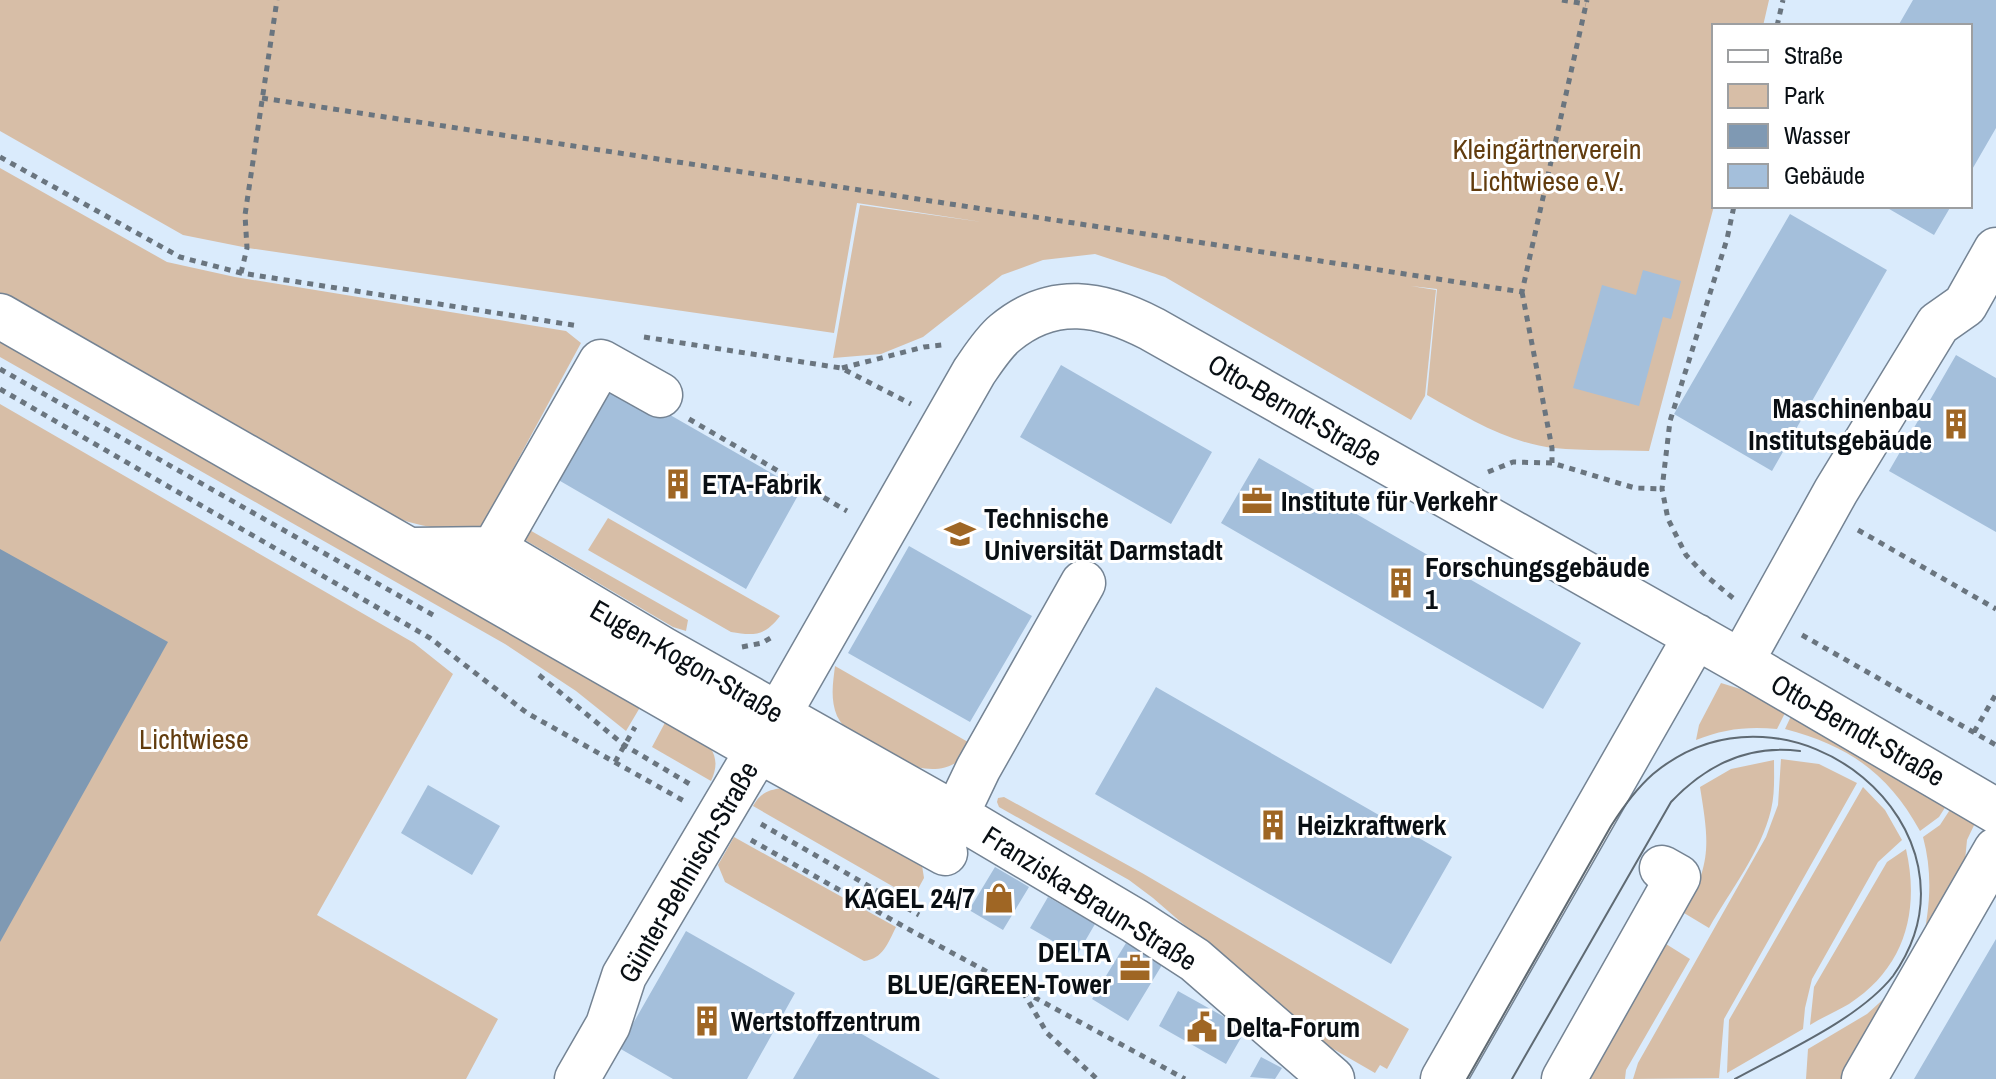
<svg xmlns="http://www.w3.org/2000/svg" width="1996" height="1079" font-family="'Archivo Narrow',sans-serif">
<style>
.green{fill:#d7bea7}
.water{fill:#7f99b3}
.building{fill:#a4bfdb}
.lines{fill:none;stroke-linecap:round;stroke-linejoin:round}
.minor-casing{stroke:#748393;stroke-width:47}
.path{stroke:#6a757f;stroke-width:5;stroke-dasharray:6 6;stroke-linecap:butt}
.minor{stroke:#fff;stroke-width:44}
.tram{stroke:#5f6a73;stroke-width:2}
.labels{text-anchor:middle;stroke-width:6;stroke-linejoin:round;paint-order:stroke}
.park-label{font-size:28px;fill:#623c0e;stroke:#fff}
.poi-label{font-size:28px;font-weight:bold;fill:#090f14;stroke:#fff;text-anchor:start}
.street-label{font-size:28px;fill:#090f14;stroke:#fff}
</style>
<rect width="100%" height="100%" fill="#daebfc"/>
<path class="green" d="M0,0H1769L1763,26H1714V206L1649,451C1617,450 1585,451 1554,448C1508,443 1466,417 1427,395L1437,289L1411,286L1436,290L1425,396L1411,420L1165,277L1095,254L1043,260L1002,275L923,337L881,354L833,358L860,205L982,222L857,203L834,333L248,248L183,235L0,131Z
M0,168L167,262L235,277L566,331L581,343L482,526C444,531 428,529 391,516L0,295Z
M0,339L642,704L626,731L576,691L505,644L0,357Z
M0,404L414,643L453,674L317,915L498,1019L466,1079H0Z
M608,518L780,616C765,636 754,636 731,632L588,550Z
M526,528L688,620L686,631L673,627L520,537Z
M835,666L975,746C944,784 910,768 875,748C861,740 844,731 837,716C830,699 833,683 835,666Z
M1721,683L1747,691L1786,711L1777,729C1748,726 1723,729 1696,740L1699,725Z
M1792,714L1948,803L1939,817L1920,831C1888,773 1849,746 1785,729Z
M668,717C693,734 728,745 711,781L652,747Z
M1781,759L1819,764L1857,783L1724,1019L1719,1078L1633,1079L1638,1063L1766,837L1778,805Z
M1774,760C1774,776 1775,794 1771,810C1761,852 1730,891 1709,928L1684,913C1712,862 1709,843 1700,787L1731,769Z
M1863,787L1885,810L1902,840L1878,862L1812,979L1805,1008L1803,1029L1727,1073L1729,1020Z
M782,788L921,859L924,878L913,898L753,806C760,793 768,790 782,788Z
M1004,797L1142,873L1409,1029L1387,1069L1380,1065L1375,1073L1316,1039L1153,898L1129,880L999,807L997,802L998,798Z
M1953,805L1977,819L1967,840L1964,871L1922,944C1930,908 1933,874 1923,837L1940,825Z
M734,837L896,927C888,943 883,959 864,961L725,882L718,865Z
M1906,849C1920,911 1905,968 1849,1004C1837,1011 1823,1017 1810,1025L1814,987L1887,862Z
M1666,944L1690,959L1626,1070L1625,1079H1589Z
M1889,994L1847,1079H1806L1808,1049L1867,1014Z"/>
<path class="water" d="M0,549L168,642L0,942Z"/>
<path class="building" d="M1913,0H1996V128L1970,173V26H1898Z
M1884,206H1951L1934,235Z
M1790,214L1887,270L1772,471L1674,414Z
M1643,270L1681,281L1671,319L1663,317L1639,406L1573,388L1602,285L1636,295Z
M1956,355L1996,378V532L1889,471Z
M1061,365L1212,452L1171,524L1020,437Z
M609,380L801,490L746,589L555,478Z
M1259,458L1581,643L1543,709L1221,523Z
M909,546L1032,616L970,722L848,653Z
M1156,687L1452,857L1391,964L1095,794Z
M428,785L500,826L472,875L401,833Z
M995,867L1029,887L1003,930L969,910Z
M1048,897L1095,924L1077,955L1030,928Z
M686,931L795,993L747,1079H673L619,1048Z
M1996,939V1079H1914Z
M1126,943L1162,965L1128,1021L1092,999Z
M1178,991L1246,1029L1226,1064L1159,1026Z
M830,1015L853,1029L940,1079H793Z
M1261,1057L1282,1068L1275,1079L1250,1077Z"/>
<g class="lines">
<g class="minor-casing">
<path id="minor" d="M0,316L758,750L945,853
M494,549L601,362L660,395
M411,550L494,549L662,649L956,815L1135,921L1195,960L1332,1079
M1741,662L1836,491L1938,324L1965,305L1996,250
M956,815L978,769L1083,583
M577,1079L608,1025L624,976L758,750L974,372C983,359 993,343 1005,333C1053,293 1102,303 1152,329L1741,662L1996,811
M1443,1079L1696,636
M1564,1079L1678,877L1662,868
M1864,1079L1996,850"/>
</g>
<path class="path" d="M1562,0L1586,4
M1777,26L1783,0
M262,98L1522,292L1587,0
M0,157L180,257L241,273L579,326
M241,273L247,248L245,215L277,0
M1522,292L1552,448V463
M644,337L841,368L911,404
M842,368L924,347L942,345
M0,369L433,615
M0,389L430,638L527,713L684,801
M689,419L847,511
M1488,472L1513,462L1552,463L1635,488L1662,489
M1858,530L1996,609
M1733,598L1705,575L1686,555L1668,519L1662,489L1670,421L1727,239L1734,206
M1802,635L1996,745
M742,647L762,643L774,636
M539,675L624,745L693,786
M1974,732L1996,694
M615,762L635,727
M761,824L919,915
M751,840L910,930L1185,1079
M1023,992L1047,1033L1097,1079"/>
<use href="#minor" class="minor"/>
<path class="tram" d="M1467,1079L1611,826C1623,807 1636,789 1653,774C1790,660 1996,830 1893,976C1859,1019 1784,1052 1735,1079
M1512,1079L1671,802C1706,765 1748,744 1800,751"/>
</g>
<defs>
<g id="building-bare" transform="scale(2.4)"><path d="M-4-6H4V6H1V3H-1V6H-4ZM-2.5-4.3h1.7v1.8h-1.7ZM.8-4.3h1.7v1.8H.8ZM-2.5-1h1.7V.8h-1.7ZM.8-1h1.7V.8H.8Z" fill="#9f6624" stroke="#fff" stroke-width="2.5" paint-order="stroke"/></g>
<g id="office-bare" transform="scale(2.4)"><path d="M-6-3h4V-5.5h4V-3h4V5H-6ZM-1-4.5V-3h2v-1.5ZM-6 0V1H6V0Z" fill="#9f6624" stroke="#fff" stroke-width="2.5" paint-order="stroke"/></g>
<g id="university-bare" transform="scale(2.4)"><path d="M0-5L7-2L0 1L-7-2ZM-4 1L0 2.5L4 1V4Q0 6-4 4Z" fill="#9f6624" stroke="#fff" stroke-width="2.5" paint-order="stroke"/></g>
<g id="shop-bare" transform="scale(2.4)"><path d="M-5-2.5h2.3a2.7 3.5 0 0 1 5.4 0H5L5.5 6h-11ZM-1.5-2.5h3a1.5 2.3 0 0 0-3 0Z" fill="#9f6624" stroke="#fff" stroke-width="2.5" paint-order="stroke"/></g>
<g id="civic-bare" transform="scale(2.4)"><path d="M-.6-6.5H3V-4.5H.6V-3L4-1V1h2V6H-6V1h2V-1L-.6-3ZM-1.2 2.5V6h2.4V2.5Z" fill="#9f6624" stroke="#fff" stroke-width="2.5" paint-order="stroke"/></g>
</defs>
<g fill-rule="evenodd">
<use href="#building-bare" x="1956" y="424"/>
<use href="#building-bare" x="678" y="484"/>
<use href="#office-bare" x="1257" y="501"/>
<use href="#university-bare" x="960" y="534"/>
<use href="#building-bare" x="1401" y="583"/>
<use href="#building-bare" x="1273" y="825"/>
<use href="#shop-bare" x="999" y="898"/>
<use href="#office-bare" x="1135" y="968"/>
<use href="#building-bare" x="707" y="1021"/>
<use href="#civic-bare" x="1202" y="1027"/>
</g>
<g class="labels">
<g class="park-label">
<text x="1547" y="159">Kleingärtnerverein<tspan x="1547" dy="32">Lichtwiese e.V.</tspan></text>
<text x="194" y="749">Lichtwiese</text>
</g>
<g class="poi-label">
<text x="1932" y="418" text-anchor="end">Maschinenbau<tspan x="1932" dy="32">Institutsgebäude</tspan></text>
<text x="702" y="494">ETA-Fabrik</text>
<text x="1281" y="511">Institute für Verkehr</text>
<text x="984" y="528">Technische<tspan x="984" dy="32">Universität Darmstadt</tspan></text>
<text x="1425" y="577">Forschungsgebäude<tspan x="1425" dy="32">1</tspan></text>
<text x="1297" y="835">Heizkraftwerk</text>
<text x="975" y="908" text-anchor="end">KAGEL 24/7</text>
<text x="1111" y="962" text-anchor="end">DELTA<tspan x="1111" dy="32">BLUE/GREEN-Tower</tspan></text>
<text x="731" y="1031">Wertstoffzentrum</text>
<text x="1226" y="1037">Delta-Forum</text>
</g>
<g class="street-label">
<text transform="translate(1295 410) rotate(30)" y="10">Otto-Berndt-Straße</text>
<text transform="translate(687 661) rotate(30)" y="10">Eugen-Kogon-Straße</text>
<text transform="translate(1858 730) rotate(30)" y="10">Otto-Berndt-Straße</text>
<text transform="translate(688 872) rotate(-60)" y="10">Günter-Behnisch-Straße</text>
<text transform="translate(1090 898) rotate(32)" y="10">Franziska-Braun-Straße</text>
</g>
</g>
<rect x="1712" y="24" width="260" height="184" fill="#ffffff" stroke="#9d9fa1" stroke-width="2"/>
<rect x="1728" y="50" width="40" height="12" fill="#ffffff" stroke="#9d9fa1" stroke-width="2"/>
<text x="1784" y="64" font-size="24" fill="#090f14">Straße</text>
<rect x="1728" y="84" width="40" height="24" fill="#d7bea7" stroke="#9d9fa1" stroke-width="2"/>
<text x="1784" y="104" font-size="24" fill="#090f14">Park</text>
<rect x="1728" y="124" width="40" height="24" fill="#7f99b3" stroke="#9d9fa1" stroke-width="2"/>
<text x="1784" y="144" font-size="24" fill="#090f14">Wasser</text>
<rect x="1728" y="164" width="40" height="24" fill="#a4bfdb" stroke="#9d9fa1" stroke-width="2"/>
<text x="1784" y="184" font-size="24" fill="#090f14">Gebäude</text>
</svg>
